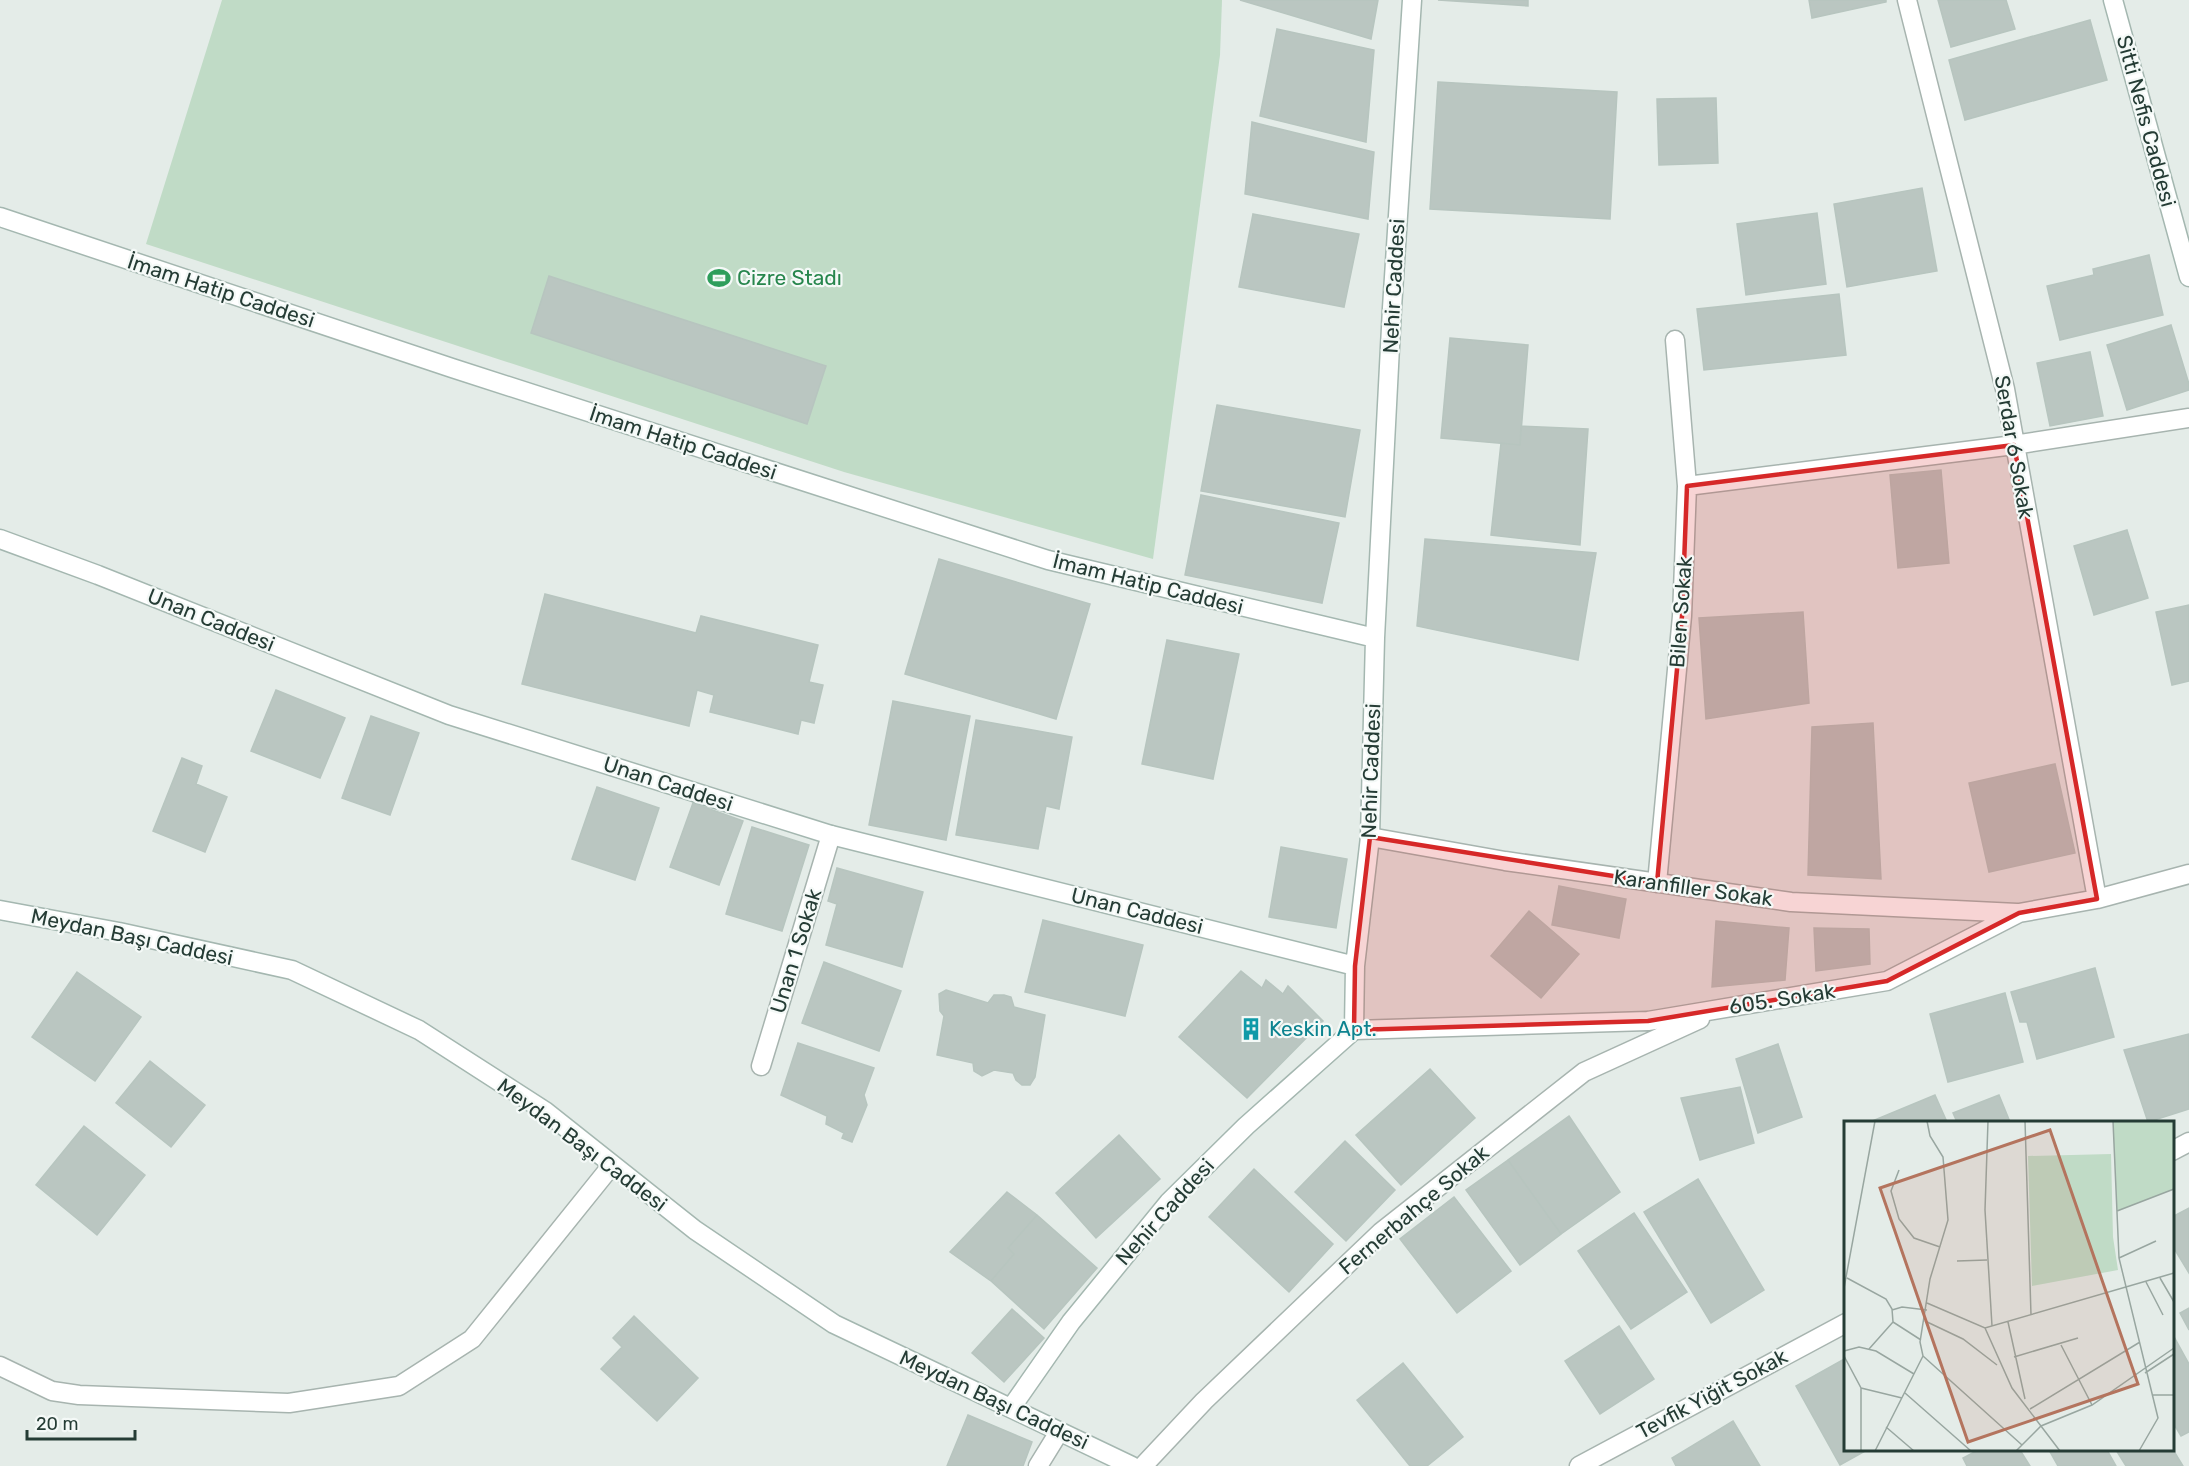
<svg xmlns="http://www.w3.org/2000/svg" width="2189" height="1466" font-family="Rubik,sans-serif">
<style>
.green{fill:#c0dbc6}
.building{fill:#bac6c1;stroke:#b7c5bf;stroke-width:1.5}
.lines{fill:none;stroke-linecap:round;stroke-linejoin:round}
.street-casing{stroke:#a7b4af;stroke-width:21}
.secondary-casing{stroke:#a4b7b0;stroke-width:21}
.street{stroke:#fff;stroke-width:18}
.secondary{stroke:#fff;stroke-width:18}
.marked{fill:#d62828;fill-opacity:0.2;stroke:#d62828;stroke-width:4.5;stroke-linejoin:round}
.labels{text-anchor:middle;stroke-width:4.5;stroke-linejoin:round;paint-order:stroke}
.street-label{font-size:21px;fill:#253c35;stroke:#f4f9f7}
.leisure-label{font-size:21px;fill:#27864d;stroke:#f4f9f7;text-anchor:start}
.culture-label{font-size:21px;fill:#0d838f;stroke:#f4f9f7;text-anchor:start}
.inset-road{fill:none;stroke:#98a6a0;stroke-width:1.5}
.view{fill:#b4745e;fill-opacity:0.15;stroke:#b4745e;stroke-width:3}
.inset-edge{fill:none;stroke:#253c35;stroke-width:3}
</style>
<rect width="100%" height="100%" fill="#e4ece8"/>
<path class="green" d="M222,0H1222L1220,55L1153,559L844,472L146,244Z"/>
<path class="building" d="M1240,0H1378L1371,39Z
M1438,0H1528V6Z
M1809,0H1886V2L1812,18Z
M1938,0H2006L2015,29L1951,47Z
M2090,20L2107,80L1965,120L1949,60Z
M1277,29L1374,50L1366,142L1260,116Z
M1438,82L1617,92L1610,219L1430,209Z
M1716,98L1718,163L1659,165L1657,99Z
M1252,122L1374,152L1368,219L1245,194Z
M1922,188L1937,271L1847,287L1834,204Z
M1817,213L1826,284L1746,295L1737,224Z
M1253,214L1359,234L1344,307L1239,287Z
M2149,255L2163,315L2060,340L2047,286L2094,275L2093,269Z
M549,276L826,366L807,424L531,333Z
M1839,294L1846,355L1704,370L1697,309Z
M2171,325L2189,384V390L2127,410L2107,345Z
M1450,338L1528,345L1520,445L1441,438Z
M2090,352L2103,416L2050,426L2037,363Z
M1217,405L1360,430L1345,517L1201,491Z
M1521,426L1588,429L1580,545L1491,535L1501,443L1520,445Z
M1941,470L1949,563L1898,568L1890,475Z
M1201,495L1339,523L1322,603L1185,575Z
M2127,530L2148,598L2094,615L2074,546Z
M1425,539L1596,553L1578,660L1417,626Z
M939,559L1090,604L1056,719L905,674Z
M545,594L696,633L701,616L818,645L809,682L823,685L814,723L801,720L798,734L710,712L714,695L697,690L689,726L522,684Z
M2189,605V681L2172,685L2156,612Z
M1803,612L1809,703L1706,719L1699,618Z
M1167,640L1239,654L1213,779L1142,764Z
M276,690L345,718L320,778L251,751Z
M893,701L970,716L946,840L869,825Z
M371,716L419,733L390,815L342,798Z
M976,720L1072,737L1059,809L1046,806L1038,849L956,835Z
M1873,723L1881,879L1808,875L1812,727Z
M182,758L202,766L196,784L227,797L205,852L153,831Z
M2055,764L2075,853L1989,872L1969,783Z
M597,787L659,808L635,880L572,859Z
M693,803L743,821L719,885L670,867Z
M752,827L809,845L782,931L726,914Z
M1281,847L1347,859L1336,928L1269,917Z
M837,868L923,892L902,967L826,945L837,904L828,901Z
M1559,886L1626,899L1619,938L1552,925Z
M1529,911L1579,954L1541,998L1491,956Z
M1043,920L1143,945L1125,1016L1025,992Z
M1716,921L1789,928L1785,980L1712,987Z
M1814,928L1869,929L1870,964L1816,971Z
M824,962L901,991L879,1051L802,1023Z
M2095,968L2114,1037L2037,1059L2027,1022H2020L2011,992Z
M1241,971L1262,988L1266,980L1283,994L1288,986L1323,1021L1247,1098L1179,1037Z
M77,972L141,1017L95,1081L32,1037Z
M946,990L988,1003L994,995H1004L1011,997L1014,1007L1045,1015L1035,1077L1030,1085H1022L1016,1080L1013,1073L994,1070L982,1076L974,1071L973,1063L937,1055L944,1016L940,1011L939,994Z
M2005,993L2023,1062L1948,1082L1930,1014Z
M2189,1034V1109L2148,1122L2124,1050Z
M798,1043L874,1068L864,1095L867,1105L852,1142L842,1138L844,1133L826,1124L827,1116L781,1095Z
M1778,1044L1802,1117L1758,1133L1736,1059Z
M150,1061L205,1105L171,1147L116,1103Z
M1430,1069L1475,1118L1401,1185L1356,1135Z
M1740,1087L1754,1143L1700,1160L1681,1098Z
M1935,1095L1947,1122H1870Z
M1999,1095L2010,1122H1957L1953,1113Z
M1569,1116L1620,1192L1561,1234L1508,1160Z
M84,1126L145,1175L97,1235L36,1185Z
M1119,1135L1160,1179L1096,1238L1056,1193Z
M1345,1141L1395,1190L1346,1241L1295,1192Z
M1508,1160L1561,1234L1520,1265L1466,1190Z
M1254,1169L1333,1244L1289,1292L1209,1217Z
M1698,1179L1764,1290L1711,1323L1644,1212Z
M1007,1192L1037,1215L1008,1248L1014,1254L991,1281L950,1252Z
M1454,1197L1511,1271L1457,1313L1400,1239Z
M2189,1208V1273L2172,1245V1217Z
M1634,1213L1687,1292L1631,1329L1578,1251Z
M1037,1215L1097,1268L1044,1329L991,1281L1014,1254L1008,1248Z
M2189,1308V1330L2180,1313Z
M1012,1309L1044,1338L1004,1382L972,1353Z
M634,1316L698,1378L657,1421L601,1369L622,1347L613,1338Z
M1619,1326L1654,1379L1600,1414L1565,1361Z
M2172,1333L2189,1364V1432L2181,1436L2172,1421Z
M1846,1358V1450H1867L1840,1465L1796,1386Z
M1403,1363L1463,1437L1427,1466H1410L1357,1400Z
M968,1415L1032,1442L1023,1466H947Z
M1733,1421L1760,1466H1676L1672,1458Z
M2172,1448L2183,1466H2126L2116,1450H2172Z
M1978,1450H2020L2030,1466H1967L1963,1458Z
M2049,1450H2107L2116,1466H2058Z"/>
<g class="lines">
<g class="street-casing">
<path id="street" d="M1907,0L2005,389L2097,899
M1687,486L2014,445L2189,418
M1370,837L1505,861L1791,902L2017,913
M1657,883L1682,616L1687,486L1675,340
M1354,1030L1648,1021L1887,981L2019,913L2097,899L2189,874
M761,1066L831,835
M2172,1151L2189,1142
M0,1366L52,1391L79,1395L289,1403L399,1386L472,1339L612,1165
M1038,1466L1059,1432
M1143,1466L1204,1401L1381,1232L1584,1072L1700,1019
M1579,1466L1846,1323"/>
</g>
<g class="secondary-casing">
<path id="secondary" d="M2113,0L2189,277
M0,217L452,368L1048,560L1375,638
M0,539L98,575L449,715L831,835L1355,966
M0,910L119,932L292,970L419,1030L545,1111L695,1230L834,1324L1132,1466
M1011,1408L1071,1322L1169,1202L1246,1126L1354,1030L1355,966L1370,837L1375,638L1392,308L1412,0"/>
</g>
<use href="#street" class="street"/>
<use href="#secondary" class="secondary"/>
</g>
<path class="marked" d="M2014,445L2097,899L2019,913L1887,981L1648,1021L1354,1030L1355,966L1370,837L1657,883L1682,616L1687,486Z"/>
<defs>
<g id="stadium-bare" transform="scale(1.8)"><path d="M0-5a6.5 5 0 1 0 0 10a6.5 5 0 1 0 0-10ZM-3.5-1.8h7v3.6h-7Z" fill="#2e9e5b" stroke="#f4f9f7" stroke-width="2.5" paint-order="stroke"/></g>
<g id="building-bare" transform="scale(1.8)"><path d="M-4-6H4V6H1V3H-1V6H-4ZM-2.5-4.3h1.7v1.8h-1.7ZM.8-4.3h1.7v1.8H.8ZM-2.5-1h1.7V.8h-1.7ZM.8-1h1.7V.8H.8Z" fill="#0f9aa8" stroke="#f4f9f7" stroke-width="2.5" paint-order="stroke"/></g>
</defs>
<g fill-rule="evenodd">
<use href="#stadium-bare" x="719" y="278"/>
<use href="#building-bare" x="1251" y="1029"/>
</g>
<g class="labels">
<g class="street-label">
<text transform="translate(2146 121) rotate(75)" y="7">Sitti Nefis Caddesi</text>
<text transform="translate(1394 286) rotate(-87)" y="7">Nehir Caddesi</text>
<text transform="translate(221 291) rotate(18)" y="7">İmam Hatip Caddesi</text>
<text transform="translate(683 443) rotate(18)" y="7">İmam Hatip Caddesi</text>
<text transform="translate(2014 447) rotate(80)" y="7">Serdar 6 Sokak</text>
<text transform="translate(1148 584) rotate(14)" y="7">İmam Hatip Caddesi</text>
<text transform="translate(1681 612) rotate(-86)" y="7">Bilen Sokak</text>
<text transform="translate(211 620) rotate(22)" y="7">Unan Caddesi</text>
<text transform="translate(1371 771) rotate(-88)" y="7">Nehir Caddesi</text>
<text transform="translate(668 784) rotate(18)" y="7">Unan Caddesi</text>
<text transform="translate(1693 888) rotate(8)" y="7">Karanfiller Sokak</text>
<text transform="translate(1137 911) rotate(14)" y="7">Unan Caddesi</text>
<text transform="translate(132 937) rotate(12)" y="7">Meydan Başı Caddesi</text>
<text transform="translate(796 951) rotate(-73)" y="7">Unan 1 Sokak</text>
<text transform="translate(1782 999) rotate(-9)" y="7">605. Sokak</text>
<text transform="translate(582 1145) rotate(37)" y="7">Meydan Başı Caddesi</text>
<text transform="translate(1414 1210) rotate(-40)" y="7">Fernerbahçe Sokak</text>
<text transform="translate(1165 1212) rotate(-48)" y="7">Nehir Caddesi</text>
<text transform="translate(1712 1394) rotate(-28)" y="7">Tevfik Yiğit Sokak</text>
<text transform="translate(994 1400) rotate(25)" y="7">Meydan Başı Caddesi</text>
</g>
<g class="leisure-label">
<text x="737" y="285">Cizre Stadı</text>
</g>
<g class="culture-label">
<text x="1269" y="1036">Keskin Apt.</text>
</g>
</g>
<g transform="translate(1844 1121)">
<rect width="330" height="330" fill="#e4ece8"/>
<path d="M330,0V68L273,90L269,1ZM267,33L269,116L274,149L188,165L184,35Z" fill="#c0dbc6"/>
<path class="inset-road" d="M144,0L141,89L148,205M181,0L187,194M269,0L275,137L314,297L295,330M55,49L47,70L55,98L70,117L96,126M273,90L330,68M275,137L312,120M113,140L143,139M3,157L42,178L48,188L49,201L77,219M316,157L330,181M302,161L319,194M0,167L31,0M83,182L141,207L330,152M48,189L58,186L83,189M81,200L119,218L153,244M164,201L181,278M141,207L168,267L216,330M217,224L248,284M25,228L49,201M0,230L15,226L32,230L70,253M0,235L17,267V330M79,235L178,324M170,236L234,217M301,252L330,233M17,267L58,277M61,272L127,330M309,274H330M186,288L296,221M42,306L70,330M31,330L79,235L76,221L86,158L104,99L99,36L86,15L83,0M172,330L197,305L248,284L330,227"/>
<path class="view" d="M206,9L294,263L124,321L36,67Z"/>
<rect width="330" height="330" class="inset-edge"/>
</g>
<path d="M27 1430v9h108v-9" fill="none" stroke="#253c35" stroke-width="3"/>
<text x="36" y="1430" font-size="18" fill="#253c35" stroke="#f4f9f7" stroke-width="4.5" paint-order="stroke">20 m</text>
</svg>
